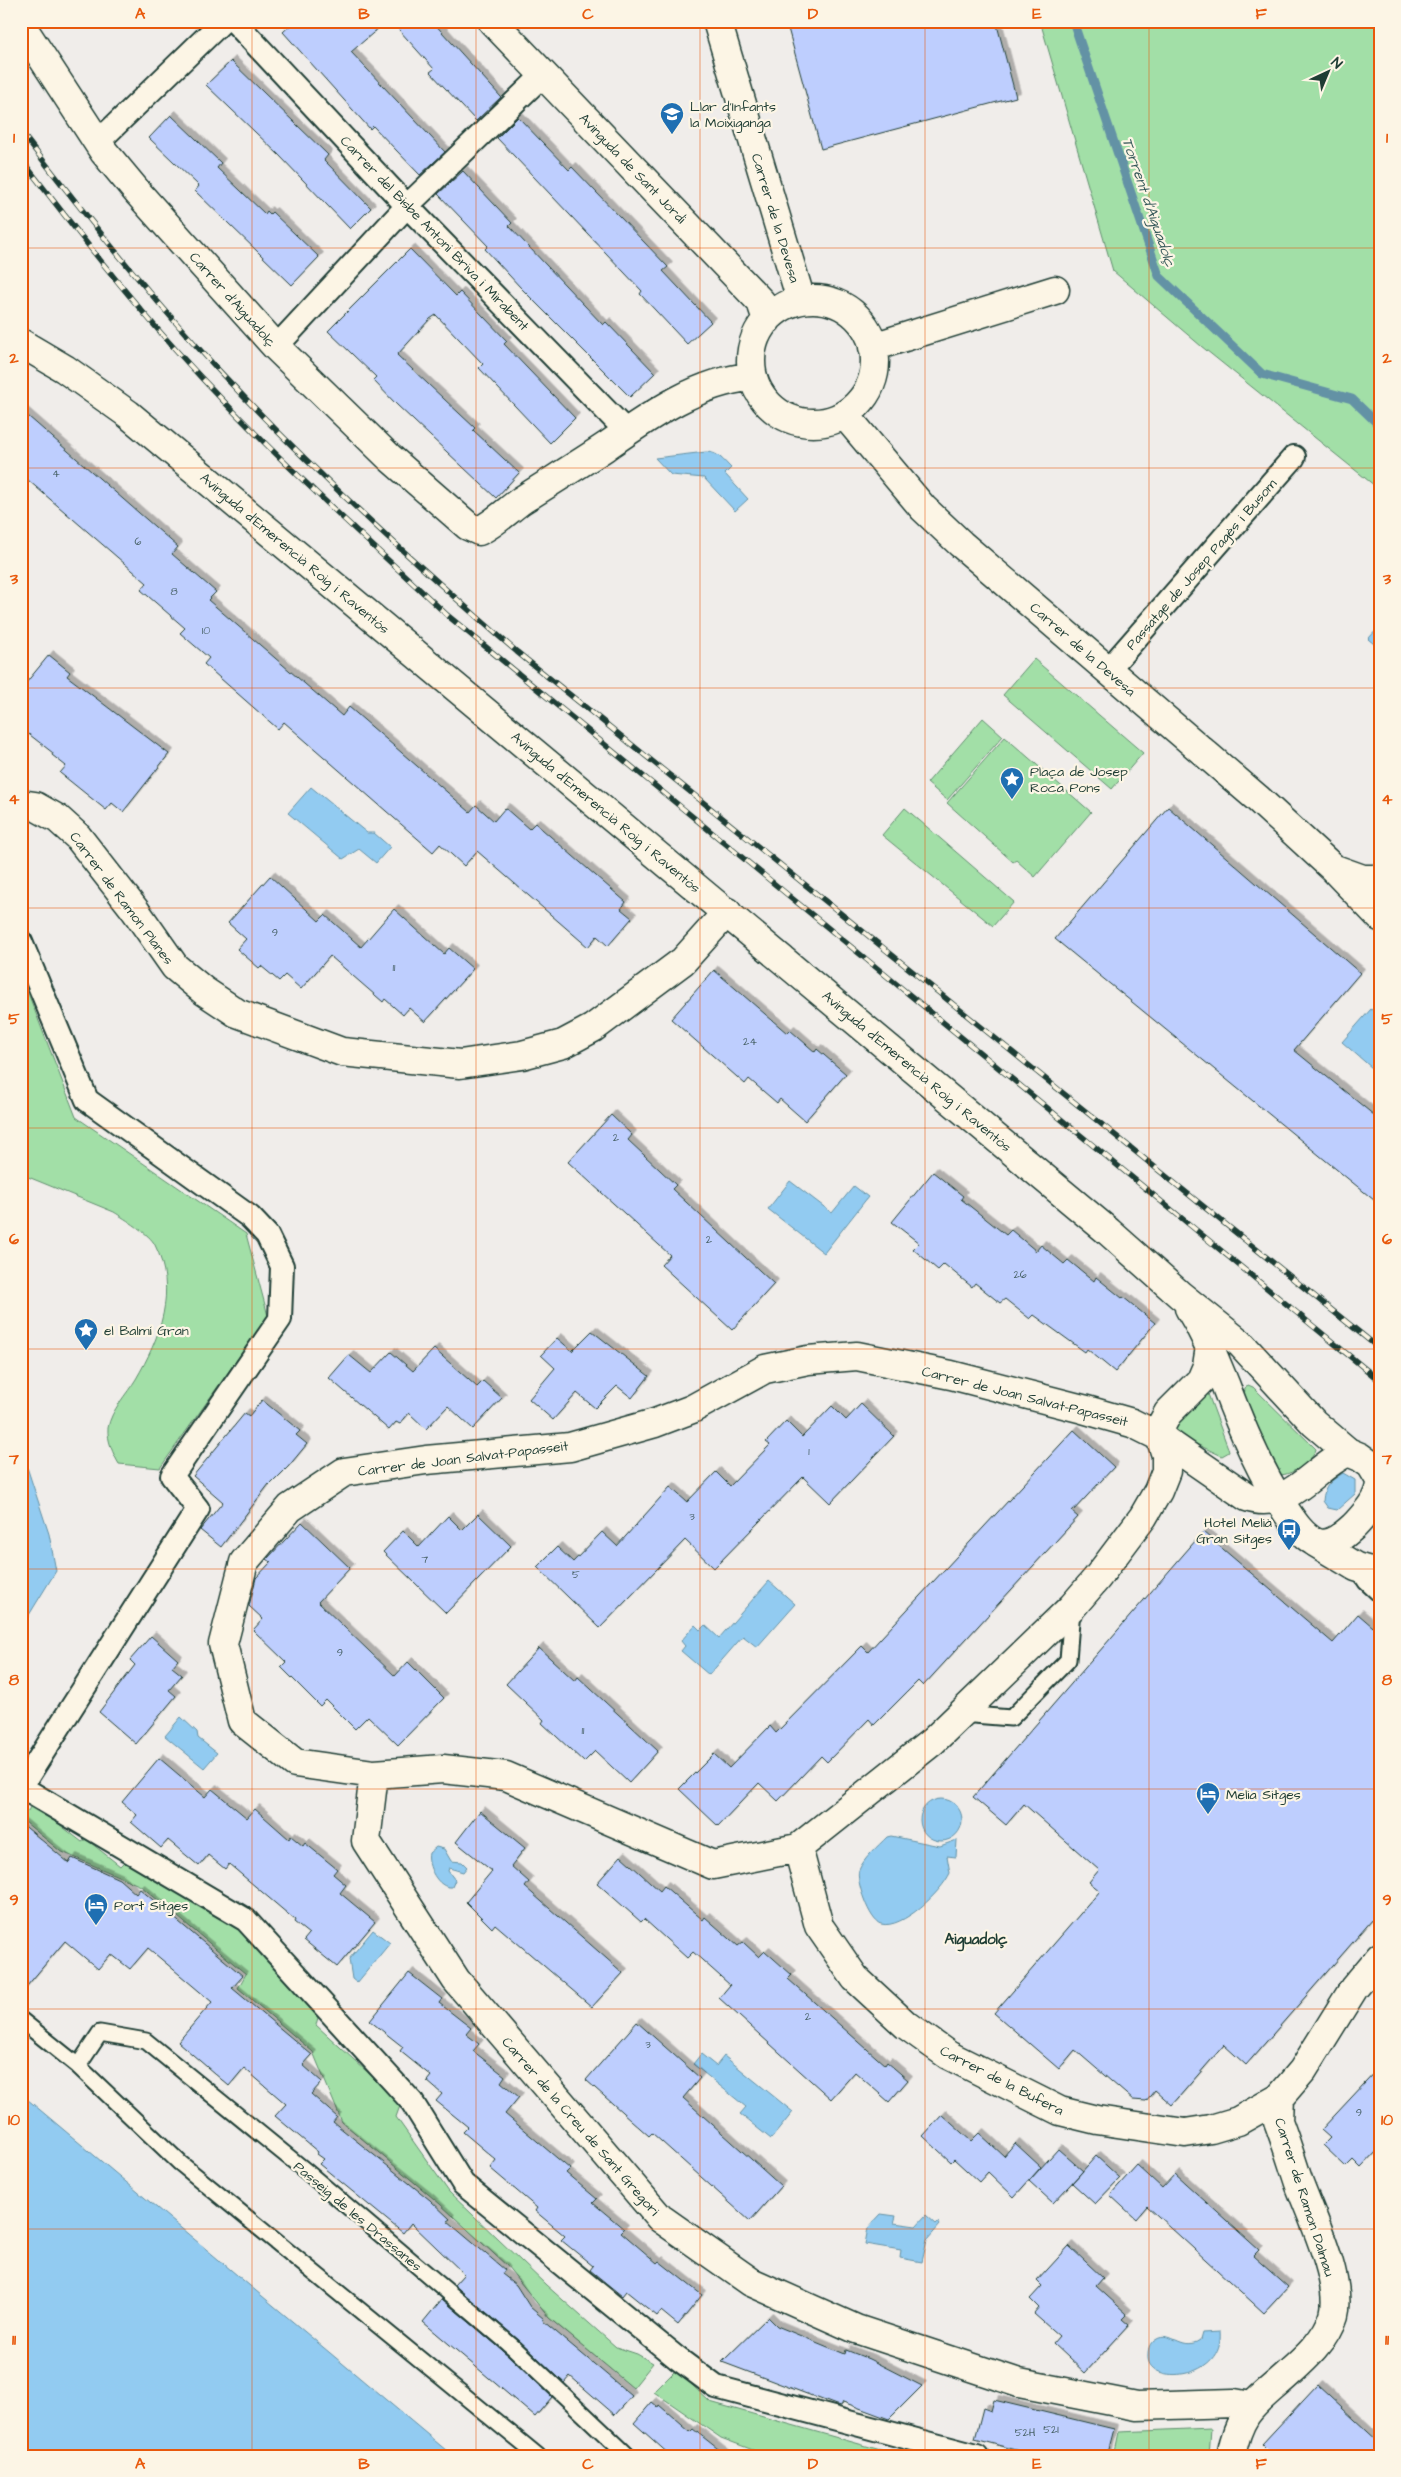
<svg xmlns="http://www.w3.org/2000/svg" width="1401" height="2477" font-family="'Architects Daughter',sans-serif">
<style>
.green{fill:#a2dfa7;stroke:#608e6e}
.water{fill:#92cbf1;stroke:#6492a5}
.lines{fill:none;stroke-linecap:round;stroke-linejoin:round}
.stream{stroke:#6492a5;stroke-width:9}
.building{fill:#becefe;stroke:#1f3d34;filter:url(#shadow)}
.service-casing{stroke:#1f3d34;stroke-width:19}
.pedestrian-casing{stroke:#1f3d34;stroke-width:26}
.minor-casing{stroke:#1f3d34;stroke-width:31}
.tertiary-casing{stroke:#1f3d34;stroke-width:31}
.service{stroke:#fcf5e5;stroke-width:15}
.pedestrian{stroke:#fcf5e5;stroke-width:22}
.minor{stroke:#fcf5e5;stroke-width:28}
.tertiary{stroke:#fcf5e5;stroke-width:28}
.rail-casing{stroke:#1f3d34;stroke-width:5.5}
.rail{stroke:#fcf5e5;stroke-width:4;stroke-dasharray:11;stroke-linecap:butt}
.grid{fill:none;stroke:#e8590c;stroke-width:1;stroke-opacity:0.55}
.labels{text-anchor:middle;stroke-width:4.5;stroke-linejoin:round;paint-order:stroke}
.number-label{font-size:11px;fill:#476166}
.poi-label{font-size:14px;fill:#1f3d34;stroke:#fcf5e5;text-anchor:start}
.street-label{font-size:14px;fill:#1f3d34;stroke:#fcf5e5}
.water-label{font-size:15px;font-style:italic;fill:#36595a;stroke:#fcf5e5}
.neighbourhood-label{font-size:15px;font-weight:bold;fill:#1f3d34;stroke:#fcf5e5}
.neatline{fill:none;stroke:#e8590c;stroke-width:2}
.grid-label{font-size:16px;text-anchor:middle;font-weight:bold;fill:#e8590c}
</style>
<defs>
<filter id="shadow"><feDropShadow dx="4.5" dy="-4.5" stdDeviation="0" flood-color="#0004"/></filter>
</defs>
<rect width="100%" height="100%" fill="#f0edea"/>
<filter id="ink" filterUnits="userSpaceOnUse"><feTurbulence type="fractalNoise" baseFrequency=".02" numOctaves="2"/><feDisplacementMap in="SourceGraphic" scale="10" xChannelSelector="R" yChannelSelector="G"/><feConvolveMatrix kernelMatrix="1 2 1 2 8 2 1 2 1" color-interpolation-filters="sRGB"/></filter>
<g filter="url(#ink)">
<path class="green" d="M1040,21H1380V490L1201,346L1113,271Z
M1034,659L1143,753L1112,789L1003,695Z
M983,718L1003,736L947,800L927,783Z
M1005,737L1091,812L1035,877L1016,860L1013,862L947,803Z
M905,808L1014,902L993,926L882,835Z
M21,975L76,1117L246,1234L268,1316L160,1468L119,1464C113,1454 107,1440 108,1428C111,1410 127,1394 136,1379C160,1338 178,1291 155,1245C150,1234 125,1219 114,1212L21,1174Z
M1248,1385L1253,1387L1316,1449C1314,1461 1285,1481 1274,1473L1244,1396L1245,1389Z
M1204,1393L1208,1394L1228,1448L1229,1452L1222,1456L1177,1435C1172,1418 1194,1404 1204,1393Z
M32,1803L82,1842L86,1839L120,1866L127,1859L238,1926L320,2010L316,2025L401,2103L396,2117L449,2192L546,2285L616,2347L637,2354L653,2363L633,2388L549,2318L507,2266L440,2204L342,2122L313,2052L238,1988L246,1974L141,1886L60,1851L25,1822L21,1823V1806L28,1811Z
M676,2370L710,2402L902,2456H769L721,2438L654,2392Z
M1211,2428L1209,2456H1114L1119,2432Z"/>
<path class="water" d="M706,452C718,452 723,460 731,468L725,474L748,499L735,511L704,478L671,475L655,458Z
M1380,626V649L1368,639Z
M311,787L367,833H374L390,847L376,863L359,849L343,859L288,813Z
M1371,1009L1376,1013L1375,1026L1380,1031V1075L1342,1042Z
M790,1181L832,1213L854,1186L868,1197L824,1253L768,1209Z
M21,1449L49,1534L56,1571L21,1628Z
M1343,1473L1355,1480V1494L1337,1510L1328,1508L1323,1501C1324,1485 1331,1481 1343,1473Z
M769,1581L795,1604L757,1647L743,1636L709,1675L681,1651L685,1646L681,1641L695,1625L700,1630L705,1625L719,1638Z
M181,1717L197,1732L198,1738L217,1753L204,1768L165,1736Z
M920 1820a21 21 0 1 1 42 0a21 21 0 1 1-42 0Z
M891,1836L940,1846L957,1840L956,1857L947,1856L950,1873C942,1891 902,1930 881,1924C870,1922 855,1880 859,1870C864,1858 878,1846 887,1837Z
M436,1847L444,1849L451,1861L462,1862L467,1867L463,1872L449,1868L448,1871L455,1880L452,1887C438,1889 426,1865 429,1853Z
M373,1930L390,1943L357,1983L352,1979L349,1959Z
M701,2054L716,2066L724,2056L793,2112L771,2139L740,2114L746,2107L693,2064Z
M21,2094L453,2456H21Z
M881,2214L896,2216L894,2223L916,2226L926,2215L936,2224L938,2222L940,2225L927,2240L922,2262L900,2258L901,2250L865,2244L868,2228Z
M1220,2332C1225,2380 1145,2387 1148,2355C1148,2350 1149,2345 1153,2341C1169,2326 1181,2353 1200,2340L1202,2333Z"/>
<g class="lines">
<path class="stream" d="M1073,21L1159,276L1262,374L1352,399L1380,426"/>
</g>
<path class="building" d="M295,21H387L351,52L445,152L420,175L373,126L370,129L283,32Z
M391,21H432L501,97L476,121L430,72L434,69Z
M786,21H996L1016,97L821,149Z
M231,61L328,155L324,160L371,208L350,229L279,155L206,85Z
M171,115L221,163L217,168L265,214L267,211L270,214L272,212L319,257L292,285L195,191L199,186L149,138Z
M518,117L569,170L572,167L668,267L663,271L711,322L687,344L640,294L642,291L497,138Z
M463,171L512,223L509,226L603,325L606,322L655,373L630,397L520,287L485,249L488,246L438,194Z
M410,249L456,296L460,292L507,341L504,344L575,418L550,443L479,368L483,364L436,315L430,319L397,355L475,428L473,430L519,473L496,498L397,405L373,380L376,377L328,331Z
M21,410L178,547L172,554L216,592L208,600L342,716L349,707L470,812L476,805L494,821L505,808L529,829L535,823L626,902L621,909L632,918L608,946L597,936L588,947L477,851L464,866L440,844L433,852L284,722L278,729L204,664L209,658L180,633L185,628L141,590L147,583L21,474Z
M49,655L70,672L67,676L169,754L123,812L112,803L106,810L60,773L66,766L52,755L53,753L21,728V689Z
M1168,807L1360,973L1294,1050L1380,1120V1205L1055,939Z
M270,876L319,921L325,915L361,947L394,909L444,954L449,948L473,969L425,1022L409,1008L403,1015L385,999L383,1002L330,956L301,989L285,975L279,981L261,966L259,968L237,949L246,939L228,923Z
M714,970L787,1033L790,1030L815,1052L817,1049L846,1074L805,1121L780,1099L777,1103L749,1079L745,1084L671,1019Z
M611,1115L632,1135L628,1140L676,1185L672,1189L774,1284L732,1330L661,1265L670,1255L568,1162Z
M933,1172L963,1196L961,1199L1006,1235L1011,1230L1036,1251L1041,1245L1064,1264L1068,1260L1094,1281L1096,1277L1122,1298L1123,1297L1155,1323L1115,1372L1087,1349L1085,1352L1034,1315L1030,1319L1005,1299L1000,1303L975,1283L972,1287L944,1264L938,1270L913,1249L919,1243L892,1222Z
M592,1331L649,1376L632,1398L617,1386L595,1408L577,1393L553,1420L529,1399L555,1368L541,1355L557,1338L572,1351Z
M434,1349L477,1387L483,1381L502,1398L473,1429L448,1406L426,1429L409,1413L400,1424L396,1422L389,1430L329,1378L349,1355L371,1373L391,1352L413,1371Z
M262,1400L300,1431L296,1435L307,1444L288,1467L270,1485L269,1484L221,1547L200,1530L223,1502L193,1476L245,1413L249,1416Z
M861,1404L894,1436L830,1503L803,1477L714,1568L685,1540L600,1628L537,1567L557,1547L573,1562L602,1532L617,1546L670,1487L687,1502L716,1472L730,1486L770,1445L766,1442L786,1421L802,1437L832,1406L846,1420Z
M1074,1430L1114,1467L1072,1512L1078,1517L923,1686L918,1681L874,1725L869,1719L827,1762L821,1756L778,1801L759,1783L718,1826L679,1789L714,1754L729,1768L770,1726L776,1733L862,1646L868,1652Z
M478,1514L511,1546L446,1613L383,1552L403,1531L419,1547L448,1516L462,1530Z
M302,1522L350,1568L318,1602L395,1676L408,1662L444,1698L398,1745L368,1716L355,1729L326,1700L320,1706L281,1667L286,1662L253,1630L263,1619L249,1606L256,1578L271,1562L267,1559Z
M1203,1532L1333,1643L1358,1614L1380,1633V1911L1246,2065L1224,2045L1172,2105L1155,2090L1146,2101L1133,2100L1075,2050L1059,2069L994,2013L1100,1891L1089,1882L1099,1870L1024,1804L1006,1825L973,1797Z
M151,1636L178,1660L172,1667L182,1675L169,1690L176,1696L136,1744L99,1712L135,1665L130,1660Z
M539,1648L575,1681L578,1677L658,1751L629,1783L595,1751L584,1762L542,1723L544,1720L506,1684Z
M159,1758L205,1797L212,1789L247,1818L255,1809L289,1839L291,1836L303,1846L305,1843L337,1869L333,1874L346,1885L340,1893L375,1922L337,1967L304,1940L309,1934L294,1922L295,1920L229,1864L225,1869L208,1855L199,1866L168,1840L161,1848L131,1822L137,1815L122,1802Z
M480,1811L525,1848L511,1866L529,1882L525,1887L623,1973L592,2007L495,1924L492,1928L466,1902L492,1871L456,1842Z
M21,1823L69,1863L72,1858L119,1879L136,1894L140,1889L243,1976L232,1988L312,2055L303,2065L322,2082L311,2094L337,2117L333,2122L430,2200L450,2219L447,2221L505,2270L502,2274L516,2285L530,2307L544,2319L543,2321L632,2396L615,2415L570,2376L564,2383L520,2341L454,2285L464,2274L411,2223L403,2233L319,2164L324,2159L317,2154L318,2152L275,2116L286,2104L244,2068L229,2086L178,2042L212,2002L148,1948L130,1969L111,1954L98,1969L65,1941L21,1993Z
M621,1856L660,1891L664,1886L703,1920L705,1917L738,1946L743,1942L759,1957L765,1951L792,1975L788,1979L885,2065L887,2062L908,2080L889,2102L855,2072L831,2099L719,1998L730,1985L693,1952L687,1958L644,1919L641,1922L597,1883Z
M409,1973L442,1999L439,2003L471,2028L466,2034L479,2044L473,2051L505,2076L501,2082L519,2097L505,2114L570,2169L566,2173L597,2199L593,2203L624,2229L621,2232L657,2263L659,2261L702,2295L678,2325L661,2311L657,2316L626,2291L622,2296L590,2270L593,2266L561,2240L565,2236L535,2211L537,2208L490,2168L496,2160L463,2132L468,2127L436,2101L442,2094L427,2081L431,2076L400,2051L403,2047L370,2021Z
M637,2022L700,2078L683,2098L781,2186L750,2221L652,2133L649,2136L586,2080Z
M1380,2067V2148L1361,2168L1353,2160L1346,2167L1323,2145L1330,2138L1321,2130Z
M942,2115L971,2141L979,2133L1004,2156L1015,2143L1041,2167L1014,2197L988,2172L979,2182L954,2159L951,2162L923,2136Z
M1058,2149L1083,2171L1053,2203L1029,2181Z
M1096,2156L1120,2178L1095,2204L1072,2183Z
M1137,2165L1162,2188L1175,2174L1259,2250L1253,2256L1288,2287L1264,2313L1147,2206L1136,2219L1110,2195Z
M1069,2246L1103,2278L1096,2286L1127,2314L1122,2319L1129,2325L1085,2373L1053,2343L1059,2336L1034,2314L1039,2308L1030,2299L1042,2286L1037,2281Z
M442,2299L508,2355L552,2397L535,2417L423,2322Z
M768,2317L777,2326L845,2354L846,2350L869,2359L922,2386L889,2419L843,2402L841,2406L836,2405L722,2362Z
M1317,2385L1380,2443V2456H1274L1262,2444Z
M994,2400L1114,2429L1107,2456H1039L975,2439L983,2408L991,2411Z
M652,2402L658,2407L659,2405L690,2432L693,2429L727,2456H671L634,2423Z"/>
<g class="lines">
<g class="service-casing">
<path id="service" d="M1358,1570L1366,1582L1380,1595
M961,1714L1011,1718L1068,1660L1072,1609
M21,2020L78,2066L180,2163L538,2456
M78,2066L100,2033L146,2041L307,2172L514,2348L628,2456"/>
</g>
<g class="pedestrian-casing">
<path id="pedestrian" d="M234,21L407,206L626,431
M98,142L223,21
M276,347L407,206L544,74
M1108,670L1294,457
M21,942L87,1100L250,1217L267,1235L282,1266L280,1319L172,1476L198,1509L21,1787L246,1920L412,2102L463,2184L677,2358L716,2387L977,2456"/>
</g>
<g class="minor-casing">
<path id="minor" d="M492,21L761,302L767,320
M717,21L801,300
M21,25L104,152L139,194L276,347L389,457L468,526L479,531C495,523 508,510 522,500C550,482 578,465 605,447C648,417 698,381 751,377
M751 361a62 62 0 1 1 124 0a62 62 0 1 1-124 0Z
M873,347L1055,290
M845,415L923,508L961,544L1257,798L1334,869L1380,917
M21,804L35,806L58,819L78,837L135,910L175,967L204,991L237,1013L342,1052L460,1064L522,1055L563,1044L593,1028L683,961L727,912
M1335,869L1363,879H1380
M1210,1347L1207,1366L1201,1380L1168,1413L1162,1424L1160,1437L1166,1455V1471L1158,1491L1143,1517L1097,1578L1072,1607L933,1741L798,1848L713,1865L506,1776L443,1769L374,1774L295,1763L242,1721L223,1644L244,1562L290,1508L344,1472L426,1460L570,1447L655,1423L692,1409L765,1369L808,1360L857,1356L951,1375L1083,1409L1132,1423L1160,1437L1247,1497C1290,1512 1313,1467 1348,1452
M1316,1543L1356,1567L1380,1574
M374,1774L366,1841L456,1980L660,2218L751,2282L856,2329L1019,2383L1137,2406L1234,2403L1251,2406
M798,1848L819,1926L855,1978L906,2025L948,2055L1060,2111L1097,2120L1185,2133L1211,2129L1238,2121L1279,2098L1303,2070L1354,1988L1380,1957
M1231,2456C1240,2409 1255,2404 1288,2374C1306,2358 1327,2339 1334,2315C1343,2282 1311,2215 1299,2183C1292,2162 1286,2142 1278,2121L1279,2098"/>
</g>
<g class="tertiary-casing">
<path id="tertiary" d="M21,343L65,369L128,414L1109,1232L1180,1295L1240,1343L1314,1423L1348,1452L1360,1457L1371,1465L1380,1480
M1189,1308C1205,1333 1214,1358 1225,1384C1241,1427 1259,1470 1284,1508C1292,1520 1301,1535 1315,1542C1330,1549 1345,1534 1355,1525C1366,1513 1378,1501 1380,1484"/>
</g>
<use href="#service" class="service"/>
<use href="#pedestrian" class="pedestrian"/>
<use href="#minor" class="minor"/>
<use href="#tertiary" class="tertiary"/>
<g class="rail-casing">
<path id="rail" d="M21,132C86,216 152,299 225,377C316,474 416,564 517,652L1380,1349
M21,159C82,238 143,317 212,389C287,468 368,541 447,615L1380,1381"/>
</g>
<use href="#rail" class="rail"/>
</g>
</g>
<path class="grid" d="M252,21V2456M476,21V2456M700,21V2456M925,21V2456M1149,21V2456M21,248H1380M21,468H1380M21,688H1380M21,908H1380M21,1128H1380M21,1349H1380M21,1569H1380M21,1789H1380M21,2009H1380M21,2229H1380"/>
<defs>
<g id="school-pin" transform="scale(1.25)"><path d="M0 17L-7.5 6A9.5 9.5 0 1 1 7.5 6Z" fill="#1f6fb2" stroke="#fcf5e5"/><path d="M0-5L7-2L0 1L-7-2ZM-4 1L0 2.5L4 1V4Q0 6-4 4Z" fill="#fff"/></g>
<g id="sight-pin" transform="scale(1.25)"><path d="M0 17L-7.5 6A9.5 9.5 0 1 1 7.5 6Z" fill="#1f6fb2" stroke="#fcf5e5"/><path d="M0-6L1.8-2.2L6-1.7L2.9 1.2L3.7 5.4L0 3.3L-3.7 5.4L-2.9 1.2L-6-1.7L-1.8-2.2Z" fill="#fff"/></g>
<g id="bus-pin" transform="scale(1.25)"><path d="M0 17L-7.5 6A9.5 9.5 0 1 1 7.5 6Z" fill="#1f6fb2" stroke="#fcf5e5"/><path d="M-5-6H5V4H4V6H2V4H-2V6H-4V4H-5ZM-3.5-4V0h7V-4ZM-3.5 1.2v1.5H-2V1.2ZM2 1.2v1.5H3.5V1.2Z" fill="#fff"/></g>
<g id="hotel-pin" transform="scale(1.25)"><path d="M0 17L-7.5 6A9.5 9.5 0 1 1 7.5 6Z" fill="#1f6fb2" stroke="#fcf5e5"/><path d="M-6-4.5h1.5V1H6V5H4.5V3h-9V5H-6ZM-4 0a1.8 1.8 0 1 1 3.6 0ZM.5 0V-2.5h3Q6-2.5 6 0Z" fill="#fff"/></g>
</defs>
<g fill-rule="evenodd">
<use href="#school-pin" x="672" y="114"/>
<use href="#sight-pin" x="1012" y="779"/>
<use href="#sight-pin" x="86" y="1330"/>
<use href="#bus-pin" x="1289" y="1530"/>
<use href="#hotel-pin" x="1208" y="1794"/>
<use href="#hotel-pin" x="96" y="1905"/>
</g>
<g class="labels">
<g class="number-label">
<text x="56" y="477">4</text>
<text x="138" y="545">6</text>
<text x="174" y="595">8</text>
<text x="206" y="634">10</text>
<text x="275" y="936">9</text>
<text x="394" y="971">11</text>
<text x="750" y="1045">24</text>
<text x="616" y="1141">2</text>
<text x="709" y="1243">2</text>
<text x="1020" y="1278">26</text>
<text x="809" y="1455">1</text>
<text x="692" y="1520">3</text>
<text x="425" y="1563">7</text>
<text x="576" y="1578">5</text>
<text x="340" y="1656">9</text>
<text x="583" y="1734">11</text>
<text x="808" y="2020">2</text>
<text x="648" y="2048">3</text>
<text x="1359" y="2116">9</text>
<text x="1051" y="2433">52I</text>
<text x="1025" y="2436">52H</text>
</g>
<g class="poi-label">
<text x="690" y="111">Llar d'Infants<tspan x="690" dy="16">la Moixiganga</tspan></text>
<text x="1030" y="776">Plaça de Josep<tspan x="1030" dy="16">Roca Pons</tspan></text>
<text x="104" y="1335">el Balmí Gran</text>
<text x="1272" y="1527" text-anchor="end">Hotel Melià<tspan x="1272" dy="16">Gran Sitges</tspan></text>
<text x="1226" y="1799">Melia Sitges</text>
<text x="114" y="1910">Port Sitges</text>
</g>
<g class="street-label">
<text transform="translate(633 168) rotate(46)" y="5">Avinguda de Sant Jordi</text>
<text transform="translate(776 218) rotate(73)" y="5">Carrer de la Devesa</text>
<text transform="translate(435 233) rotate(46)" y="5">Carrer del Bisbe Antoni Briva i Mirabent</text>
<text transform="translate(233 299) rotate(48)" y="5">Carrer d'Aiguadolç</text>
<text transform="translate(295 553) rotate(40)" y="5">Avinguda d'Emerencià Roig i Raventós</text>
<text transform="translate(1201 564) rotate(-49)" y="5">Passatge de Josep Pagès i Busom</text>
<text transform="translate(1083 649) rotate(41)" y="5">Carrer de la Devesa</text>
<text transform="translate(606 812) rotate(40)" y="5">Avinguda d'Emerencià Roig i Raventós</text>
<text transform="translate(122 898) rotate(53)" y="5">Carrer de Ramon Planes</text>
<text transform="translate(917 1071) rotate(40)" y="5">Avinguda d'Emerencià Roig i Raventós</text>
<text transform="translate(1025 1396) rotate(14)" y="5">Carrer de Joan Salvat-Papasseit</text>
<text transform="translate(463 1458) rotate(-7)" y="5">Carrer de Joan Salvat-Papasseit</text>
<text transform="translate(1002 2080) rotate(27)" y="5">Carrer de la Bufera</text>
<text transform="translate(581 2126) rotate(49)" y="5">Carrer de la Creu de Sant Gregori</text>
<text transform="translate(1305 2197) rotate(72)" y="5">Carrer de Ramon Dalmau</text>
<text transform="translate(358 2216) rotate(40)" y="5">Passeig de les Drassanes</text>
</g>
<g class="water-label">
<text transform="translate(1149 202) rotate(71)" y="5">Torrent d'Aiguadolç</text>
</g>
<g class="neighbourhood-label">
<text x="976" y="1944">Aiguadolç</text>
</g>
</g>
<rect width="1401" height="2477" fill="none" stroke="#fcf5e5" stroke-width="55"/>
<g transform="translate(1328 72) rotate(44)" stroke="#fcf5e5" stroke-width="4" paint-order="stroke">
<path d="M0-4L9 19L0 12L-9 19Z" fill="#1f3d34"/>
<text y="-8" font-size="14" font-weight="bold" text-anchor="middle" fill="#1f3d34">N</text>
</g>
<rect x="28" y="28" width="1346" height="2422" class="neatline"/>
<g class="grid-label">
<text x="140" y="19">A</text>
<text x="364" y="19">B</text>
<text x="588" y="19">C</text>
<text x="813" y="19">D</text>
<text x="1037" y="19">E</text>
<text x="1261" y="19">F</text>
<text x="14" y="143">1</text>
<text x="1387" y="143">1</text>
<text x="14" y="363">2</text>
<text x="1387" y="363">2</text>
<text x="14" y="584">3</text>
<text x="1387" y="584">3</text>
<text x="14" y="804">4</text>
<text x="1387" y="804">4</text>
<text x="14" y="1024">5</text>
<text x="1387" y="1024">5</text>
<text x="14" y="1244">6</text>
<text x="1387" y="1244">6</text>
<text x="14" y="1464">7</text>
<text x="1387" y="1464">7</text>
<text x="14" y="1685">8</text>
<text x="1387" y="1685">8</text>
<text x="14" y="1905">9</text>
<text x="1387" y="1905">9</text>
<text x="14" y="2125">10</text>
<text x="1387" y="2125">10</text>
<text x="14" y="2345">11</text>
<text x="1387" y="2345">11</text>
<text x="140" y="2469">A</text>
<text x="364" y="2469">B</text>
<text x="588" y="2469">C</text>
<text x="813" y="2469">D</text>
<text x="1037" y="2469">E</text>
<text x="1261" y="2469">F</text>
</g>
</svg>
